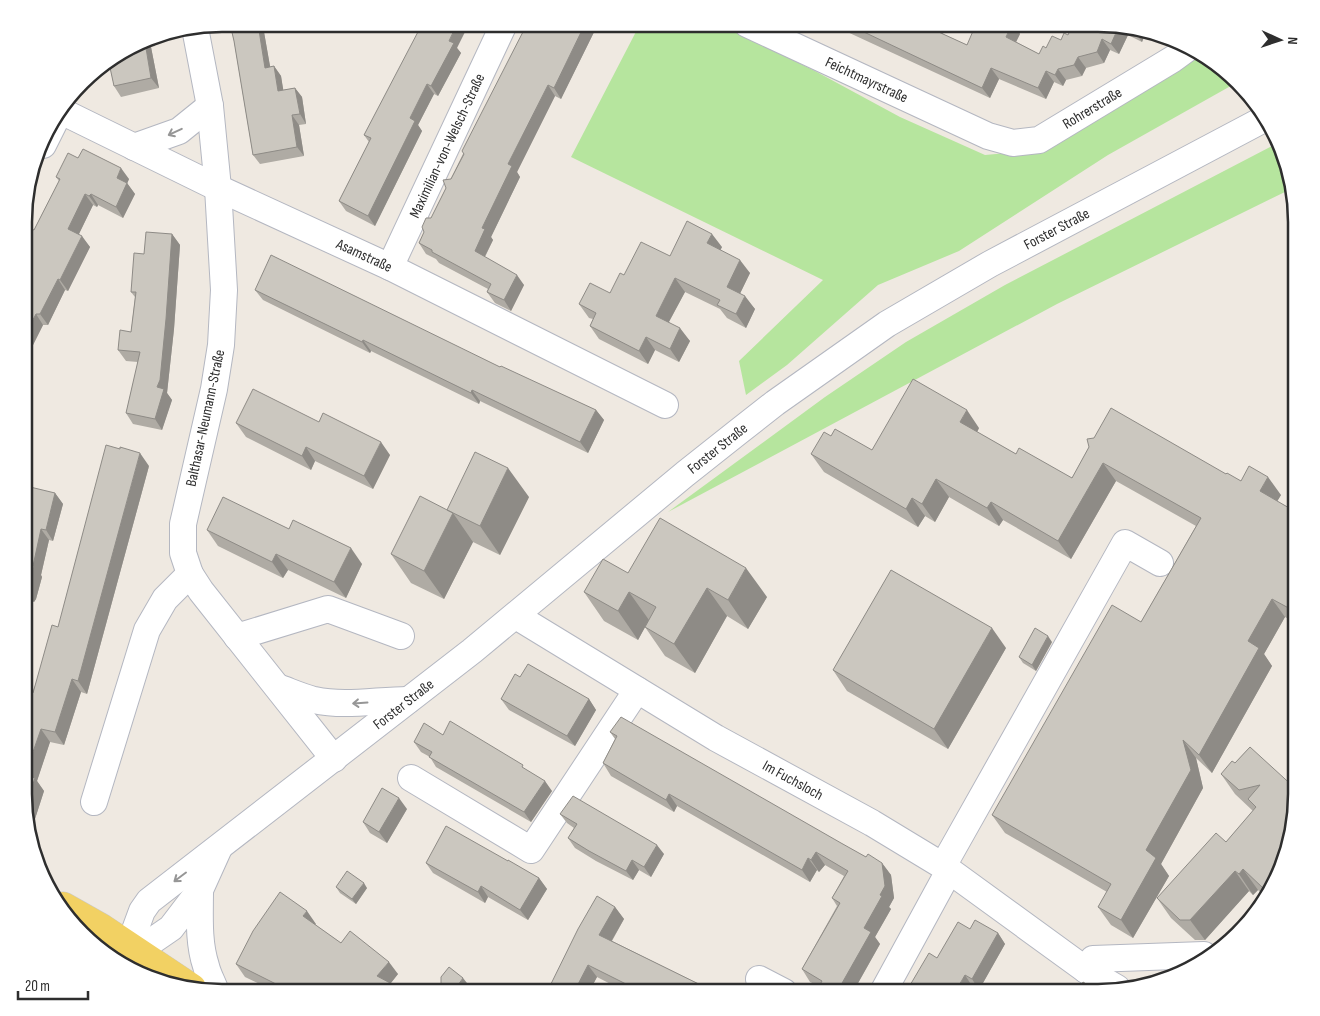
<svg xmlns="http://www.w3.org/2000/svg" width="1320" height="1016" font-family="'Sofia Sans Condensed',sans-serif">
<style>
.green{fill:#b6e59e}
.lines{fill:none;stroke-linecap:round;stroke-linejoin:round}
.minor-casing{stroke:#b4b7c1;stroke-width:28}
.major-casing{stroke:#c9c9c9;stroke-width:29}
.minor{stroke:#fff;stroke-width:26}
.major{stroke:#f2d163;stroke-width:28}
.wall{fill:#afaba4}
.shaded-wall{fill:#8e8b86}
.building{fill:#cbc7bf;stroke:#8e8b86}
.oneway{stroke:#969696}
.labels{text-anchor:middle;stroke-width:5;stroke-linejoin:round;paint-order:stroke}
.street-label{font-size:15px;fill:#2e2e2e;stroke:#fff}
.rim{fill:none;stroke:#2e2e2e;stroke-width:2.5}
</style>
<rect width="100%" height="100%" fill="#efe9e1"/>
<path class="green" d="M640,24H720L815,71L900,117L985,155L1042,150L1196,53L1229,73L1236,83L1108,155L959,251L878,285L787,365L746,395L739,361L823,280L571,157Z
M1278,143L1289,190L1057,304L668,512L825,397L906,342L1005,285Z"/>
<g class="lines">
<g class="minor-casing">
<g id="minor">
<path id="s1" d="M747,24L988,136L1013,143L1039,140L1173,59L1188,48"/>
<path d="M195,28L210,106L218,188L224,290L221,345L214,389L183,524V553L190,574L201,591L334,759"/>
<path id="s2" d="M61,111L218,188L390,267L665,405"/>
<path d="M43,145L59,113"/>
<path d="M134,147L179,131L210,106"/>
<path id="s3" d="M390,267L504,24"/>
<path id="s4" d="M516,616L716,738L872,823L943,866L1086,970L1117,988"/>
<path d="M237,637L328,609L401,636"/>
<path d="M280,688C291,692 302,697 314,700C345,707 377,700 408,700"/>
<path d="M411,778L531,850L637,690"/>
<path d="M94,802L147,630L165,599L190,574"/>
<path d="M943,866L1125,543L1160,563"/>
<path d="M200,890C200,915 198,942 206,966C208,975 213,983 216,992"/>
<path d="M132,949L155,939L171,928L200,890L219,848"/>
<path id="s5" d="M123,963L132,949L135,930L142,911L149,901L472,651L685,474L738,432L775,403L887,324L990,264L1264,119"/>
<path d="M1086,970L1093,959L1204,955"/>
<path d="M759,979L784,992"/>
<path d="M883,992L949,871"/>
</g>
</g>
<g class="major-casing">
<path id="major" d="M63,906L102,928L192,988"/>
</g>
<use href="#minor" class="minor"/>
<use href="#major" class="major"/>
</g>
<path class="wall" d="M230,24H273L274,29L264,32L270,67L274,66L281,76L283,90L295,88L302,97L306,124L299,125L304,156L260,164L253,155L234,41Z
M527,24H598L561,99L555,96L517,172L520,177L491,237L493,240L485,257L524,285L511,311L495,303L487,292L488,289L439,263L436,259L426,254L419,243Z
M840,24H947L943,34L967,45L1020,34L1016,42L1039,54L1046,48L1061,40L1068,35L1097,25L1110,24L1146,32L1142,42L1128,35L1119,54L1110,50L1104,63L1086,68L1082,76L1066,80L1063,86L1054,82L1046,99L999,79L990,98L843,30Z
M418,27L457,48L461,53L438,96L434,94L418,125L422,131L375,226L346,211L339,201L369,142L364,135L420,30Z
M153,38L155,46L151,47L159,88L121,97L114,86L109,63Z
M78,158L129,179L127,183L135,194L123,218L98,205L97,207L93,205L79,234L90,247L68,291L65,290L48,325H43L25,361V240L34,230L59,181L56,177Z
M172,234L180,245L174,329L167,393L172,400L162,430L133,424L126,413L138,362L126,361L118,350L131,332L135,297L131,292L144,254Z
M722,247L720,250L750,273L740,293L755,309L746,328L727,318L720,309L685,292L669,322L690,341L679,362L655,350L648,364L599,339L590,326L593,319L589,318L579,304L610,293L624,275L670,256Z
M255,290L500,367L596,410L604,420L588,453L480,401L479,404L371,351L370,353L263,300Z
M319,422L390,455L373,489L315,461L311,470L246,437L236,423Z
M979,428L977,432L1016,454L1072,478L1089,447L1226,474L1241,481L1281,495L1277,501L1296,512V623L1285,617L1264,654L1272,666L1212,773L1196,758L1203,788L1161,864L1169,876L1133,938L1111,925L1098,907L1107,892L1005,833L992,815L1141,622L1196,526L1116,481L1071,559L1003,520L999,526L949,497L935,522L925,516L918,527L824,472L811,454L831,436L872,450Z
M149,466L87,694L81,692L64,745L50,742L37,781L44,791L34,822L28,819L24,807L25,711L58,627Z
M25,490L55,493L63,504L53,541L49,540L41,575L42,577L36,599L34,602L25,600Z
M529,497L500,555L473,542L444,599L411,583L391,554L447,510Z
M289,529L362,564L346,598L288,570L283,578L218,546L207,530Z
M628,573L767,597L748,629L727,616L695,673L665,656L645,627L638,640L604,621L584,592Z
M1052,642L1036,671L1023,663L1019,657Z
M1006,648L948,749L847,691L833,670Z
M520,677L589,699L596,710L575,746L509,710L501,699Z
M610,732L866,857L882,863L891,875L894,898L889,907L891,909L875,937L880,944L853,992H818L817,990L819,986L810,982L802,969L837,906L832,898L844,876L825,865L819,872L817,870L810,882L677,806L674,812L611,776L603,763L615,739Z
M443,735L552,791L531,822L436,767L430,757L421,752L414,742Z
M1250,747L1281,870L1264,896L1258,890L1253,895L1249,891L1205,940H1195L1171,918L1157,898L1226,842L1253,811L1235,794L1221,774L1235,763Z
M407,809L387,843L370,833L363,822Z
M560,814L664,854L651,877L639,870L633,880L596,861L575,848L568,838L574,828L567,823Z
M508,861L539,878L547,889L528,920L488,897L485,903L433,873L426,863Z
M336,887L367,888L356,904L340,893Z
M615,907L624,919L612,941L715,992H626L597,977L589,992H547Z
M316,924L315,925L341,943L398,974L391,983L399,992H276L245,977L236,964Z
M970,929L998,933L1005,944L979,990L972,986L937,958Z
M467,983L461,992H448L445,990L441,985Z"/>
<path class="shaded-wall" d="M258,24H259L264,32L272,77L265,68Z
M457,24H469L457,48L461,53L438,96L431,86L449,41Z
M585,24H598L561,99L554,88Z
M935,24H947L940,40L932,29Z
M1012,24H1016L1020,34L1013,48L1006,37Z
M1119,26L1122,27L1128,35L1119,54L1111,44Z
M1136,30L1146,32L1142,42L1135,32Z
M153,38L155,46L150,39Z
M1102,39L1110,50L1104,63L1097,52Z
M147,41L151,47L159,88L151,78L145,42Z
M1078,57L1086,68L1082,76L1074,65Z
M274,66L281,76L285,100L278,91Z
M991,68L999,79L990,98L982,88Z
M1058,69L1066,80L1063,86L1055,75Z
M1046,71L1054,82L1046,99L1038,88Z
M427,84L434,94L418,125L422,131L375,226L368,216L410,118Z
M548,85L555,96L517,172L520,177L491,237L493,240L482,262L475,251L482,228L508,164Z
M295,88L302,97L306,124L300,114Z
M292,115L299,125L304,156L297,147Z
M121,168L129,179L125,189L117,178Z
M127,183L135,194L123,218L116,207Z
M85,194L93,205L76,240L68,229Z
M91,194L98,205L97,207L89,196Z
M172,234L180,245L174,329L167,393L172,400L162,430L155,419Z
M712,234L722,247L717,257L707,243Z
M82,236L90,247L68,291L60,280Z
M740,260L750,273L737,300L727,287Z
M517,275L524,285L511,311L504,300Z
M675,278L685,292L665,329L656,316Z
M58,279L65,290L48,325L40,314Z
M745,296L755,309L746,328L736,314Z
M36,314L43,325L25,361V335Z
M680,328L690,341L679,362L670,349Z
M646,337L655,350L648,364L639,351Z
M363,340L371,351L370,353L362,342Z
M25,367L27,371L25,375Z
M472,390L480,401L479,404L471,393Z
M596,410L604,420L588,453L580,442Z
M967,410L979,428L973,440L960,422Z
M381,442L390,455L373,489L364,476Z
M306,447L315,461L311,470L302,456Z
M140,453L149,466L87,694L78,681Z
M1103,463L1116,481L1071,559L1058,541Z
M508,468L529,497L500,555L480,526Z
M1268,477L1281,495L1272,510L1260,491Z
M936,479L949,497L935,522L922,504Z
M55,493L63,504L53,541L46,530Z
M912,498L925,516L918,527L906,509Z
M991,502L1003,520L999,526L987,508Z
M453,513L473,542L444,599L424,571Z
M41,529L49,540L41,575L42,577L36,599L34,602L26,592Z
M351,548L362,564L346,598L334,582Z
M276,554L288,570L283,578L272,562Z
M746,568L767,597L748,629L728,600Z
M707,588L727,616L695,673L674,644Z
M629,592L649,620L638,640L618,611Z
M1272,599L1285,617L1264,654L1272,666L1212,773L1199,755L1248,641Z
M992,628L1006,648L948,749L934,729Z
M1048,636L1052,642L1036,671L1032,665Z
M72,679L81,692L64,745L55,732Z
M589,699L596,710L575,746L567,736Z
M41,729L50,742L37,781L44,791L34,822L25,808V775Z
M1183,740L1196,758L1203,788L1161,864L1169,876L1133,938L1121,920L1146,850Z
M545,781L552,791L531,822L524,812Z
M669,794L677,806L674,812L666,800Z
M399,798L407,809L387,843L379,832Z
M657,845L664,854L651,877L644,867Z
M816,852L825,865L819,872L811,860Z
M808,858L817,870L810,882L802,870Z
M632,860L639,870L633,880L626,871Z
M1283,860L1281,870L1267,893L1263,888L1276,867Z
M882,863L891,875L894,898L889,907L891,909L875,937L880,944L853,992H837L864,928L880,895Z
M1243,869L1258,890L1253,895L1239,874Z
M1235,871L1249,891L1205,940L1190,920Z
M539,878L547,889L528,920L520,910Z
M364,883L367,888L356,904L352,899Z
M481,886L488,897L485,903L478,892Z
M615,907L624,919L608,947L599,935Z
M307,911L316,924L312,929L303,916Z
M998,933L1005,944L979,990L972,979Z
M389,962L398,974L386,989L377,976Z
M588,965L597,977L589,992H574Z
M965,975L972,986L968,992H955Z
M463,978L467,983L461,992H453Z
M394,985L399,992L391,991Z"/>
<path class="building" d="M230,24H258L265,68L274,66L278,91L295,88L300,114L292,115L297,147L253,155L234,41Z
M419,24H457L449,41L454,43L431,86L427,84L410,118L415,121L368,216L339,201L371,138L364,135L420,28L418,27Z
M527,24H585L554,88L548,85L508,164L512,166L482,228L485,229L475,251L517,275L504,300L487,292L491,284L432,252V250L419,243L424,232L422,227L426,218H431L446,188L443,180L451,179L464,154L462,151Z
M847,24H935L932,29L967,45L976,24H1012L1006,37L1039,54L1043,46L1046,48L1052,36L1061,40L1064,33L1068,35L1073,24H1094L1097,25L1098,24H1110L1119,26L1111,44L1102,39L1097,52L1078,57L1074,65L1058,69L1055,75L1046,71L1038,88L991,68L982,88Z
M1126,28L1136,30L1135,32Z
M145,42L151,78L114,86L109,63Z
M83,149L121,168L117,178L127,183L116,207L91,194L89,196L85,194L68,229L82,236L60,280L58,279L40,314H36L25,335V297L26,296H25V240L31,229L34,230L60,179L56,177L68,153L78,158Z
M687,221L712,234L707,243L740,260L727,287L745,296L736,314L717,305L720,300L675,278L656,316L680,328L670,349L646,337L639,351L590,326L596,313L579,304L590,283L610,293L620,273L624,275L641,242L670,256Z
M146,232L172,234L166,319L160,380L157,387L164,389L155,419L126,413L140,352L118,350L120,330L131,332L136,292H131L134,253L144,254Z
M271,255L500,367L501,366L596,410L580,442L472,390L471,393L363,340L362,342L255,290Z
M913,379L967,410L960,422L1016,454L1019,448L1072,478L1089,447L1087,439L1094,438L1111,408L1226,474L1227,473L1241,481L1249,466L1268,477L1260,491L1296,512V612L1272,599L1248,641L1259,648L1199,755L1183,740L1191,770L1146,850L1156,858L1121,920L1098,907L1111,884L992,815L1112,605L1141,622L1201,518L1103,463L1058,541L991,502L987,508L936,479L922,504L912,498L906,509L811,454L824,432L831,436L835,429L872,450Z
M253,389L319,422L323,413L381,442L364,476L306,447L302,456L236,423Z
M106,445L120,449V447L140,453L78,681L72,679L55,732L41,729L25,775L35,778L25,808L24,807V711H25L31,693H33L52,625L58,627Z
M475,452L508,468L480,526L447,510Z
M26,486L55,493L46,530L41,529L33,566H34L29,588L26,592L25,591V490Z
M420,496L453,513L424,571L391,554Z
M223,497L289,529L293,520L351,548L334,582L276,554L272,562L207,530Z
M660,518L746,568L728,600L707,588L674,644L645,627L656,607L629,592L618,611L584,592L603,559L628,573Z
M891,570L992,628L934,729L833,670Z
M1035,628L1048,636L1032,665L1019,657Z
M528,664L589,699L567,736L501,699L515,674L520,677Z
M621,717L841,843L866,857L868,854L882,863L885,886L880,895L882,896L864,928L871,932L837,992H820L817,990L822,981L802,969L840,903L832,898L848,871L816,852L811,860L808,858L802,870L669,794L666,800L603,763L617,736L610,732Z
M450,721L523,765L522,767L545,781L524,812L429,757L432,752L414,742L424,723L443,735Z
M1250,747L1296,789V807L1283,860L1276,867L1279,870L1263,888L1243,869L1239,874L1235,871L1190,920H1180L1157,898L1216,833L1226,842L1256,807L1248,799L1260,785L1239,790L1221,774L1232,761L1235,763Z
M382,788L399,798L379,832L363,822Z
M573,796L657,845L644,867L632,860L626,871L589,851L568,838L577,824L560,814Z
M446,826L508,861V860L539,878L520,910L481,886L478,892L426,863Z
M347,871L364,883L352,899L336,887Z
M280,892L307,911L303,916L341,943L350,931L389,962L377,976L394,985L391,991L392,992H292L236,964L253,931Z
M597,896L615,907L599,935L715,992H627L630,986L588,965L574,992H547L578,929Z
M975,920L998,933L972,979L965,975L955,992H906L929,953L937,958L958,922L970,929Z
M449,967L463,978L453,992H451L441,985V977Z
M1083,982L1099,992H1077Z"/>
<defs><path id="oneway-shaft" d="M-6 0H5M1.5-3L5.5 0L1.5 3" fill="none" stroke-width="1.6" stroke-linecap="round" stroke-linejoin="round" transform="scale(1.25)"/></defs>
<g class="oneway">
<use href="#oneway-shaft" transform="translate(175 132) rotate(155)"/>
<use href="#oneway-shaft" transform="translate(360 703) rotate(176)"/>
<use href="#oneway-shaft" transform="translate(180 877) rotate(143)"/>
</g>
<g class="labels">
<g class="street-label">
<text dy="5" stroke="none"><textPath href="#s1" startOffset="132">Feichtmayrstraße</textPath></text>
<text dy="5" stroke="none"><textPath href="#s1" startOffset="380">Rohrerstraße</textPath></text>
<text dy="5" stroke="none"><textPath href="#s3" startOffset="134">Maximilian-von-Welsch-Straße</textPath></text>
<text dy="5" stroke="none"><textPath href="#s5" startOffset="1200">Forster Straße</textPath></text>
<text dy="5" stroke="none"><textPath href="#s2" startOffset="336">Asamstraße</textPath></text>
<text transform="translate(205 418) rotate(-78)" y="5">Balthasar-Neumann-Straße</text>
<text dy="5" stroke="none"><textPath href="#s5" startOffset="795">Forster Straße</textPath></text>
<text dy="5" stroke="none"><textPath href="#s5" startOffset="390">Forster Straße</textPath></text>
<text dy="5" stroke="none"><textPath href="#s4" startOffset="322">Im Fuchsloch</textPath></text>
</g>
</g>
<path d="M0 0H1320V1016H0ZM222 32H1098A190 190 0 0 1 1288 222V794A190 190 0 0 1 1098 984H222A190 190 0 0 1 32 794V222A190 190 0 0 1 222 32Z" fill="#fff" fill-rule="evenodd"/>
<path class="rim" d="M222 32H1098A190 190 0 0 1 1288 222V794A190 190 0 0 1 1098 984H222A190 190 0 0 1 32 794V222A190 190 0 0 1 222 32Z"/>
<g transform="translate(1280 40) rotate(93)" stroke="#ffffff" stroke-width="4" paint-order="stroke">
<path d="M0-4L9 19L0 12L-9 19Z" fill="#2e2e2e"/>
<text y="-8" font-size="14" font-weight="bold" text-anchor="middle" fill="#2e2e2e">N</text>
</g>
<path d="M18 991v8h70v-8" fill="none" stroke="#2e2e2e" stroke-width="2.5"/>
<text x="25" y="991" font-size="15" fill="#2e2e2e" stroke="#ffffff" stroke-width="4" paint-order="stroke">20 m</text>
</svg>
